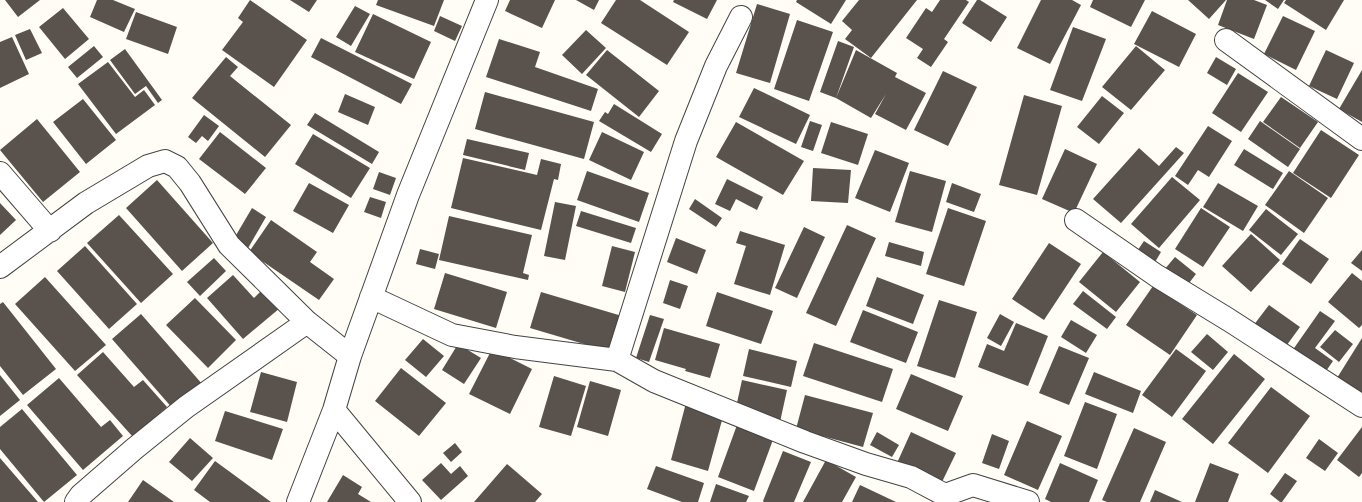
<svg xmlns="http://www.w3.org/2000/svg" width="1362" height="502" font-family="'Playfair Display',serif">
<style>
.building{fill:#5a524d}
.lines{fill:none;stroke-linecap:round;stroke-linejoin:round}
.minor-casing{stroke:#444;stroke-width:24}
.minor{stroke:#fff;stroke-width:22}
</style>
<rect width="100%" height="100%" fill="#fffdf5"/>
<path class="building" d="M5,0H40L18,17Z
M97,0H113L135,9L124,32L90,17Z
M250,0L307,40L274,87L222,50L243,22L238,18Z
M290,0H317L309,12Z
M378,0H444L434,26L376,5Z
M510,0H555L542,28L505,11Z
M576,0H599L594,10Z
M616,0H640L689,32L667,65L601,23Z
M674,0H717L707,19L673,2Z
M797,0H846L831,24L796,2Z
M859,0H917L871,58L845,39L852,30L842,21Z
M940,0H966L969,2L944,39L948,42L931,67L917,58L923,49L906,38L926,8L932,12Z
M977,0H980L1007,17L991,42L962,23Z
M1041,0H1072L1081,5L1050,64L1017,48Z
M1093,0H1145L1131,27L1090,7Z
M1188,0H1226L1209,19Z
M1227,0H1254L1267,5L1254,39L1218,25Z
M1265,0H1284L1278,9Z
M1286,0H1344L1326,30L1284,3Z
M757,4L790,14L770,83L736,73Z
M355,6L370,14L351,46L336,37Z
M63,8L89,39L65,59L39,27Z
M1152,11L1196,34L1179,67L1134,44Z
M136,12L177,27L168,54L126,39Z
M373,14L431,42L414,79L355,52Z
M440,16L462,26L455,41L434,31Z
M1283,16L1315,31L1296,70L1264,54Z
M797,20L833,32L809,101L774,89Z
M1073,27L1106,39L1082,101L1050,90Z
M30,29L42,53L26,60L15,35Z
M586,30L606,48L582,74L562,55Z
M12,37L29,74L0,88V42Z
M321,38L412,84L401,104L311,57Z
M499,39L540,52L535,67L598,89L591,111L486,77Z
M838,41L854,47L836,98L820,92Z
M94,46L103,57L77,78L68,67Z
M1136,46L1165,70L1131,110L1102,87Z
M125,49L162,100L158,103L146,86L135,94L110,60Z
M607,50L659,91L639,117L586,75Z
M856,50L897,73L895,77L926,93L906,130L875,114L886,94L871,118L836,98Z
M1326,50L1354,63L1337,99L1309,86Z
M226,57L238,67L230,76L291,125L265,157L192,98Z
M1216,57L1236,69L1227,85L1207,73Z
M108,62L135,97L144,90L155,105L116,134L78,84Z
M1362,70V122L1339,109Z
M943,71L977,87L948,146L914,130Z
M1238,73L1268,92L1241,132L1212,113Z
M754,88L810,115L796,144L739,117Z
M485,92L594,122L584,159L475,129Z
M345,94L375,107L368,125L338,112Z
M1024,95L1062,106L1037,195L999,185Z
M1102,96L1124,113L1099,144L1077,127Z
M1281,97L1318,122L1300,148L1263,122Z
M83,99L116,140L86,164L53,122Z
M614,104L662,134L651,152L599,121L605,112L608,114Z
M315,113L379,152L372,164L307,125Z
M204,115L219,126L208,141L202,136L196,143L188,137Z
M37,119L80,172L43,202L0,150Z
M810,121L822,125L813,151L801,147Z
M1260,121L1300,149L1288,167L1248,139Z
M736,122L804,161L783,195L716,157Z
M831,122L868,134L858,165L821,153Z
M1208,126L1232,141L1209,177L1198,170L1188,185L1175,176Z
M1321,130L1359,155L1331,198L1293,173Z
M220,132L266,168L245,194L199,159Z
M602,132L644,152L631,180L589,160Z
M313,134L370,168L351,198L295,164Z
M467,139L529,153L525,170L463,155Z
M1176,147L1184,153L1121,223L1093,199L1139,148L1159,166Z
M1065,149L1097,164L1074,213L1042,199Z
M1244,149L1283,173L1273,189L1234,165Z
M875,150L909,163L890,212L855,198Z
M463,158L537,175L541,159L561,164L558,180L554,179L541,230L451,208Z
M813,168L851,170L848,203L811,201Z
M587,171L649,193L639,222L577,200Z
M910,171L946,181L932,232L895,222Z
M1289,171L1328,198L1304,233L1265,205Z
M379,172L396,178L390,195L373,189Z
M1172,177L1200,200L1159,248L1131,224Z
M727,179L763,197L757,210L736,199L730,211L715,204Z
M157,180L213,243L182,271L126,208Z
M309,183L349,205L333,233L293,211Z
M952,183L981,194L974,212L946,202Z
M1218,183L1258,206L1243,231L1203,207Z
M370,197L386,202L381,218L364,212Z
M695,199L722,218L716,227L689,209Z
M555,202L576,206L565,260L544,256Z
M0,203L16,220L0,235Z
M252,208L266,217L247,250L232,242Z
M948,208L986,221L964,286L926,274Z
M1201,208L1230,227L1203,267L1175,249Z
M1266,209L1298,234L1281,255L1249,230Z
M581,211L636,228L631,243L576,226Z
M119,215L173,274L141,303L87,243Z
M449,216L532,235L523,273L529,275L528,280L439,260Z
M271,220L317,252L310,262L334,279L319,300L249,252Z
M847,225L876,238L836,326L806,313Z
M804,227L825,237L797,298L775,288Z
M740,231L785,245L770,295L734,284L746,246L736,243Z
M1251,234L1280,260L1251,292L1222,266Z
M676,238L706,250L697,274L667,262Z
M1300,239L1329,259L1311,284L1282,264Z
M1144,241L1161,252L1151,269L1133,257Z
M889,242L924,252L921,266L885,256Z
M1049,243L1081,264L1044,320L1012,299Z
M85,246L137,304L109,329L57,271Z
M612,246L635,252L625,292L602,286Z
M420,249L439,254L435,269L416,264Z
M1362,250V271L1351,263Z
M1103,252L1140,282L1116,312L1079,282Z
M1175,257L1196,274L1186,287L1164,270Z
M214,258L226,271L200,296L187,282Z
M445,273L507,292L496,328L434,309Z
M1352,273L1362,281V325L1359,328L1328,302Z
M233,275L254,298L263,289L280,308L243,339L207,298Z
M45,277L106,345L75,371L15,304Z
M877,277L924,295L913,324L866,306Z
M670,280L688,286L680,309L663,303Z
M1153,286L1197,315L1170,355L1126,325Z
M1083,291L1116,317L1107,329L1073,304Z
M541,292L622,316L611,352L530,328Z
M717,292L773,311L761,344L706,326Z
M195,298L236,340L208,368L166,325Z
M939,300L977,312L955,378L917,366Z
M3,302L56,369L23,395L0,366V304Z
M1269,305L1300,327L1284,349L1253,326Z
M863,310L918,332L906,363L850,342Z
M1320,311L1335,321L1315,348L1333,361L1324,374L1292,351Z
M141,314L203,385L174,410L112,339Z
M1000,314L1014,322L1001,346L987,338Z
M650,315L664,319L649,362L636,358Z
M1071,320L1097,335L1086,353L1061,337Z
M1016,323L1048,336L1028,386L978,367L987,344L1004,351Z
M664,328L720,344L710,378L685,371L686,369L655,360Z
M1335,330L1353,344L1339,362L1320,347Z
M1207,334L1228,352L1213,370L1191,352Z
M1362,338V393L1337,378Z
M423,339L444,356L426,377L405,360Z
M814,343L893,369L882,402L803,376Z
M458,344L481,358L464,384L442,370Z
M1059,346L1089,358L1069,405L1039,393Z
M492,349L532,369L510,414L469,394Z
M749,349L797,361L791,387L743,376Z
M1176,349L1206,371L1172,417L1142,395Z
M103,352L134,387L143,380L167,407L133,437L77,375Z
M1234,354L1265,379L1213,444L1182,419Z
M401,368L446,403L419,436L375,401Z
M261,372L297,382L287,422L250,412Z
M1094,372L1141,391L1133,413L1085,394Z
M911,374L963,396L948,431L896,409Z
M0,375L20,400L0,416Z
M554,376L586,386L571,436L539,427Z
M59,378L101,427L110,420L123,436L83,470L27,405Z
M742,380L787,390L780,422L735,412Z
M590,381L621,390L608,436L577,427Z
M1271,387L1310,416L1268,473L1228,443Z
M805,395L873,413L863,447L796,429Z
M1085,402L1117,414L1097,469L1064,456Z
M686,403L724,413L708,471L671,460Z
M22,409L77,475L44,502L0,449V427Z
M225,411L283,429L272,460L215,441Z
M1027,421L1062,436L1038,490L1004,475Z
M737,425L774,437L754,491L718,477Z
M1362,427V473L1359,477L1337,460Z
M1134,428L1166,442L1140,502H1107L1102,500Z
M877,432L899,445L892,457L870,445Z
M911,432L956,453L941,484L897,463Z
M992,434L1009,441L999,469L982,463Z
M190,438L213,458L192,481L169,462Z
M1319,439L1338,453L1325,471L1306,458Z
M455,443L462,452L451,462L443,453Z
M783,451L811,462L794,502H764L763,501Z
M0,458L38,502H0Z
M826,460L856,477L842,502H803Z
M215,461L271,502H210L194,490Z
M441,463L451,474L460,466L468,476L441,500L422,480Z
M1060,463L1098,480L1089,502H1051L1045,499Z
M1210,463L1239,474L1228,502H1195Z
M507,464L542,494L535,502H474Z
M656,466L704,483L698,502H682L647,489Z
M1285,473L1297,481L1282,502H1280L1270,494Z
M343,475L362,487L358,494L371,502H327Z
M143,480L174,502H128Z
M716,484L749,496L746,502H710Z
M860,485L896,502H852Z
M1155,490L1182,502H1150Z"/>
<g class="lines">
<g class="minor-casing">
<path id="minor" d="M1226,40L1362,139
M0,173L50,231
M1076,220L1157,276L1229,320L1362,406
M0,267L86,203L148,166L165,161L177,167L190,183L229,245L307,322L350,356
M371,297L452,335L515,347L617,360L654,381L805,442L866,464L911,477L945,495L973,485L1028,502
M617,360L686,141L716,66L741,17
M334,410L410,502
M76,502L81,495L134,449L186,407L307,322
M298,502L334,410L350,356L408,195L487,0"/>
</g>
<use href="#minor" class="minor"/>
</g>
</svg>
